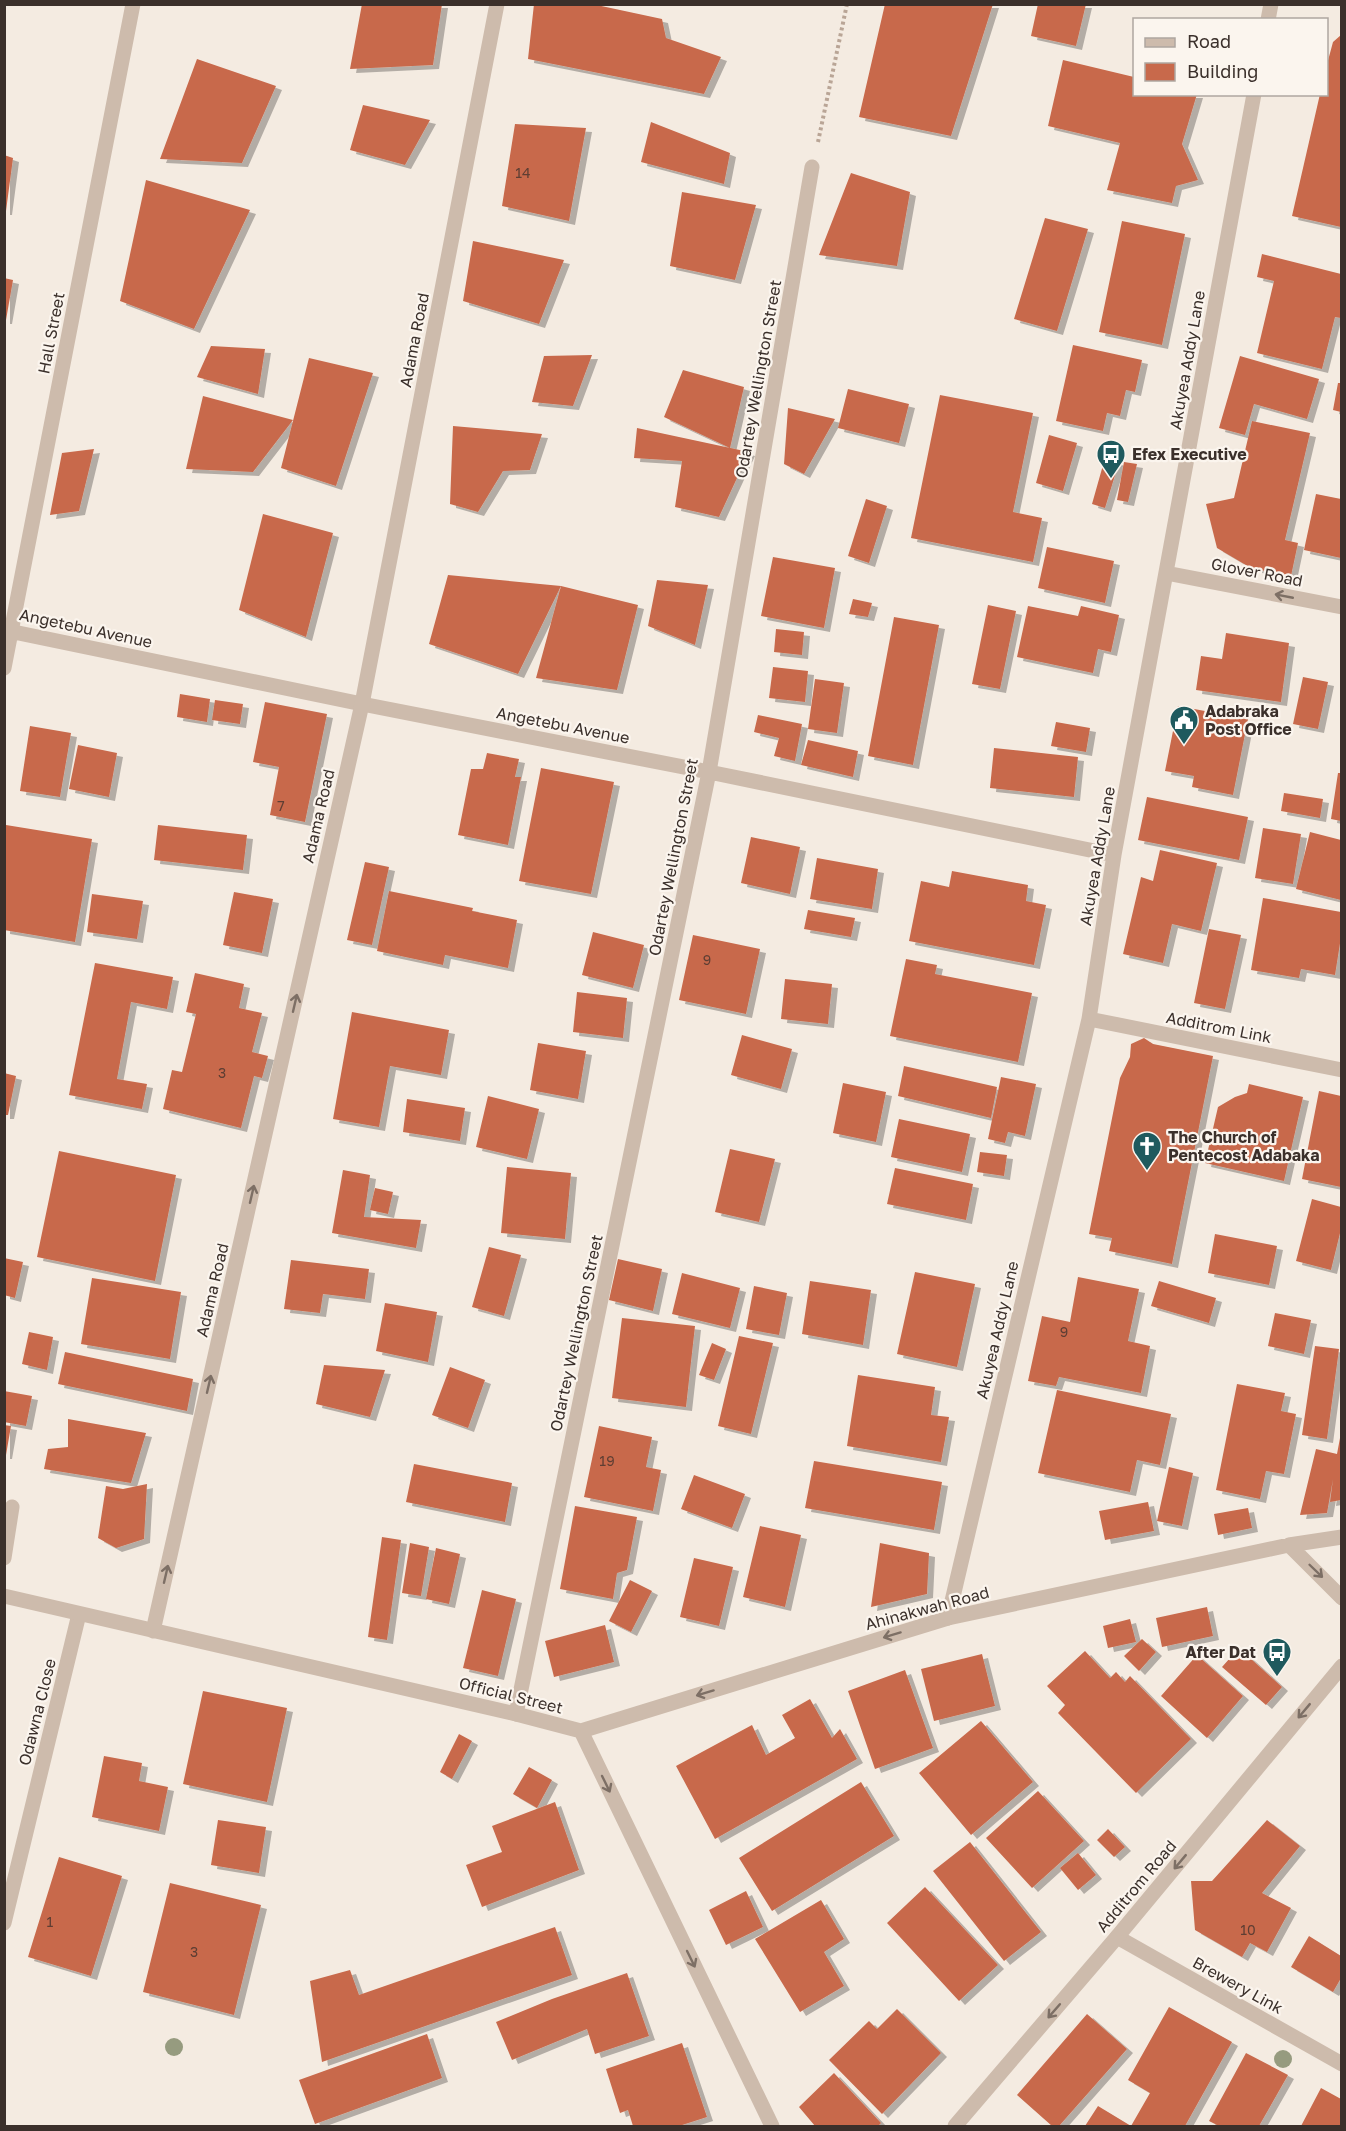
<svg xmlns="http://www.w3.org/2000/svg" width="1346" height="2131" font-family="'Golos Text',sans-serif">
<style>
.building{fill:#c8694b;filter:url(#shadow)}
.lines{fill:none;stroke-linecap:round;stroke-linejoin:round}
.path{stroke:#b9a596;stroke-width:4;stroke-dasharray:3 3;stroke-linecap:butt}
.service{stroke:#cdbbac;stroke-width:15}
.minor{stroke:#cdbbac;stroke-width:15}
.tertiary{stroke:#cdbbac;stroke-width:15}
.tree{fill:#969b7f}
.oneway{stroke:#7d6f65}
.labels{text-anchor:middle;stroke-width:4.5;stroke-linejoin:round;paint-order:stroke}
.number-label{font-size:14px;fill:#5e3e33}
.street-label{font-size:16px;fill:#3b302b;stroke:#fbf5ee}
.poi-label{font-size:16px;font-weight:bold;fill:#3b302b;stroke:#fbf5ee;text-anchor:start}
</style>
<defs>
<filter id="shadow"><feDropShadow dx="6" dy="4" stdDeviation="0" flood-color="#0004"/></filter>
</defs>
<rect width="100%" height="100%" fill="#f4ebe1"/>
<path class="building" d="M362,4H442L433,65L350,69Z
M534,4H592L662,19L666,38L721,57L704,94L528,59Z
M885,4H993L951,136L859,117Z
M1038,4H1086L1076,46L1031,36Z
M1341,35V227L1292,216L1320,94H1326V68L1333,42Z
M197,59L276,86L242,163L160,159Z
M1063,60L1134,77V94H1197L1182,144L1198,180L1176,186L1172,203L1107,190L1120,143L1048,126Z
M363,105L430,120L405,165L350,150Z
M651,122L730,153L724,184L641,162Z
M515,124L586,128L569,221L502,206Z
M4,155L13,158L6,211H4Z
M851,173L910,192L897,266L819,255Z
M146,180L250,210L194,329L120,301Z
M682,192L756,205L735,280L670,266Z
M1045,218L1088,229L1057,331L1014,319Z
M1122,221L1185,234L1162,345L1099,332Z
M473,241L564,260L539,324L463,301Z
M1262,254L1341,274V318L1335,317L1322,369L1257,353L1274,281L1257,277Z
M4,278L13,280L6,320H4Z
M1073,345L1142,360L1135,392L1126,390L1120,416L1107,413L1103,431L1056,421Z
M211,346L265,349L258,394L197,377Z
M592,355L573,406L532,402L544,356Z
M1240,356L1319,379L1307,419L1254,404L1245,435L1219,428Z
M309,358L373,373L336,486L281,468Z
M683,370L744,387L730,448L664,417Z
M1338,383H1341V412L1333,410Z
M848,389L909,404L899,443L838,428Z
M940,395L1033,413L1013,512L1042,518L1033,562L911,538Z
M203,396L293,420L253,472L186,469Z
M788,408L835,419L804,474L784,464Z
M1252,421L1310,433L1285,540L1298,543L1291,576L1251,568L1217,548L1206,504L1234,498Z
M453,426L542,434L530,470L503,471L478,512L450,504Z
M637,428L749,452L719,517L675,507L682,461L634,458Z
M1049,435L1077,443L1063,491L1036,483Z
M94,449L79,511L50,515L62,453Z
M1105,458L1119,462L1105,508L1092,504Z
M1124,462L1137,464L1128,502L1117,500Z
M1316,494L1341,499V558L1304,550Z
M866,499L887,506L869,563L848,556Z
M263,514L333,533L306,637L239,610Z
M1047,547L1114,561L1105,603L1038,588Z
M773,557L835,568L824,628L761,616Z
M448,575L561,586L638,605L617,690L536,678L561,586L518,674L429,644Z
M657,580L708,585L695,645L648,626Z
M853,599L872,603L868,617L849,614Z
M988,605L1016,611L1000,689L972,684Z
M1028,606L1078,616L1081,606L1119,615L1111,652L1098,649L1093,673L1017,657Z
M894,617L939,625L913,765L868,756Z
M776,629L804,632L802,655L774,652Z
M1226,633L1289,643L1281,702L1196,690L1201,656L1222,659Z
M773,667L808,671L805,702L769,698Z
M1303,677L1328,682L1318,729L1293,724Z
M815,679L844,683L837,733L808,729Z
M180,694L210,699L207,722L177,717Z
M215,700L243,704L240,724L212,720Z
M265,702L327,714L305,822L270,815L279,767L253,762Z
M1178,706L1248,719L1233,795L1192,787L1194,776L1165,771Z
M758,715L802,724L795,761L774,756L779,738L754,732Z
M1056,722L1090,728L1086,752L1051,746Z
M30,726L71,733L60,797L20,791Z
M808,740L858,751L853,777L801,765Z
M78,745L117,753L109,797L69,789Z
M994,748L1078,757L1074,797L990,788Z
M487,753L519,759L515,777H521L508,845L458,835L471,769H483Z
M541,768L614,782L591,894L519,881Z
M1338,773H1341V821L1331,819Z
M1284,793L1323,799L1320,818L1281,811Z
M1147,797L1248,817L1239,860L1138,840Z
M6,825L92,839L75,942L4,930Z
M158,825L247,835L243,870L154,860Z
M1263,828L1301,834L1293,884L1255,878Z
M1310,832L1341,840V900L1296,889Z
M751,837L800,847L790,894L741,883Z
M1160,850L1217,863L1201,931L1172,924L1163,963L1123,954L1141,877L1153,881Z
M817,858L878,869L872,909L810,899Z
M365,862L389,867L372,945L347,940Z
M952,871L1028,885L1026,901L1046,905L1034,965L909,941L921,881L949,887Z
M389,891L473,908L472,911L517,920L508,968L445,955L443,965L377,951Z
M234,892L273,899L262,953L223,945Z
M92,894L143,901L137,939L87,932Z
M1263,898L1341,912V937L1335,975L1301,969L1299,978L1251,970Z
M808,910L855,918L851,937L804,929Z
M1209,929L1241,935L1225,1009L1194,1003Z
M593,932L644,945L633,988L582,975Z
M693,935L760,949L746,1014L679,1000Z
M906,959L937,965L935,974L1032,993L1018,1062L890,1036Z
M95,963L173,977L167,1009L131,1002L117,1079L147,1084L142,1109L69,1095Z
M195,973L244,984L239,1008L262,1013L252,1052L268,1056L262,1078L254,1076L241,1128L163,1109L172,1070L182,1072L196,1014L186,1012Z
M785,979L832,984L828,1024L781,1019Z
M577,992L627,998L623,1038L573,1032Z
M352,1012L449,1030L441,1075L390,1066L379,1127L333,1119Z
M742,1035L792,1049L781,1089L731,1075Z
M1144,1038L1153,1044L1213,1056L1172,1264L1109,1251L1112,1238L1089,1234L1120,1078L1130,1057L1131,1044Z
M538,1043L586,1051L578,1099L530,1090Z
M904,1066L997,1087L991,1118L898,1096Z
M4,1073L16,1076L8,1115H4Z
M1001,1077L1036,1084L1025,1136L1008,1132L1005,1143L988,1139Z
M843,1083L886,1092L876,1142L833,1133Z
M1249,1084L1303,1097L1284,1181L1205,1163L1218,1107L1235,1097L1247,1093Z
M1319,1091L1341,1096V1187L1302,1179Z
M488,1096L539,1109L527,1159L476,1147Z
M407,1099L465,1108L460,1141L403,1132Z
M899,1119L970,1134L962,1172L891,1157Z
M730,1149L775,1159L759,1222L715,1212Z
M59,1151L176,1175L155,1281L37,1257Z
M980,1152L1007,1155L1004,1176L977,1172Z
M507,1167L571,1173L565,1239L501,1233Z
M895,1168L973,1184L966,1220L887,1204Z
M343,1170L370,1175L364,1217L421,1220L416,1248L332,1233Z
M375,1188L393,1192L388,1214L370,1210Z
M1312,1199L1341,1207V1229L1331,1270L1296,1261Z
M1215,1234L1277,1246L1269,1285L1208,1273Z
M489,1247L521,1255L504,1316L472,1307Z
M4,1258L23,1262L15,1298L4,1295Z
M618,1259L662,1269L653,1311L609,1300Z
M291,1260L369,1269L365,1299L323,1294L320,1313L284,1309Z
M915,1272L975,1284L957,1367L897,1354Z
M682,1273L740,1288L730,1328L672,1314Z
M1078,1277L1139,1289L1128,1341L1150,1346L1141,1393L1059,1377L1056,1386L1028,1381L1042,1316L1070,1322Z
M92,1278L181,1292L170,1359L81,1344Z
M810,1281L871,1290L863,1345L802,1334Z
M1159,1281L1216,1298L1209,1323L1151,1306Z
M754,1286L787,1293L779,1335L746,1329Z
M385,1303L437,1312L428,1362L376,1351Z
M1275,1313L1311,1320L1304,1354L1268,1346Z
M622,1318L695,1326L686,1407L612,1398Z
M29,1332L53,1337L47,1370L22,1364Z
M739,1336L773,1343L751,1434L718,1426Z
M712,1343L726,1349L714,1380L699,1375Z
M1315,1346L1339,1349L1327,1439L1302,1435Z
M65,1352L193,1379L187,1411L58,1384Z
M324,1365L385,1370L370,1417L316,1404Z
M450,1367L485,1380L468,1428L432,1415Z
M858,1375L935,1387L931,1415L949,1417L941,1462L847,1446Z
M1237,1384L1285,1393L1281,1411L1296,1414L1284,1474L1266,1471L1260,1499L1216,1490Z
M1057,1390L1171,1414L1160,1465L1137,1460L1130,1492L1038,1473Z
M4,1391L32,1396L26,1426L4,1422Z
M68,1419L146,1433L131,1483L44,1469L48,1449L68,1447Z
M4,1425L11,1426L6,1455H4Z
M599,1426L652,1437L646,1467L661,1470L653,1511L584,1497Z
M1340,1438L1341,1500L1330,1502L1333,1479L1327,1513L1300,1515L1316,1449L1337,1454Z
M814,1461L942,1482L934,1530L805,1508Z
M414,1464L512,1483L505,1522L406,1502Z
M1169,1467L1193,1473L1182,1526L1157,1521Z
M694,1475L745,1494L732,1528L681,1509Z
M147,1484L144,1539L116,1548L98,1538L106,1486L123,1489Z
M1148,1502L1154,1531L1105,1540L1099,1511Z
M575,1506L637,1517L627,1570L617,1573L613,1599L560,1589Z
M1248,1508L1252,1528L1218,1535L1214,1514Z
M760,1526L801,1535L785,1607L743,1597Z
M382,1537L401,1540L387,1640L368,1637Z
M410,1543L429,1547L421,1596L402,1593Z
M880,1543L929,1553L927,1594L871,1607Z
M436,1548L460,1554L449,1604L426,1599Z
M694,1558L733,1567L719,1626L680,1617Z
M630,1580L652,1591L631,1632L609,1621Z
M482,1590L516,1599L498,1676L463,1668Z
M1207,1607L1213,1636L1162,1647L1156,1618Z
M1130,1619L1136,1642L1108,1648L1103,1626Z
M605,1625L614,1662L554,1677L545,1641Z
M1142,1639L1156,1652L1139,1671L1124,1656Z
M1239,1648L1282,1687L1266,1705L1222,1667Z
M1085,1651L1110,1678L1116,1672L1125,1682L1130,1676L1191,1739L1136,1793L1058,1713L1065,1705L1047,1686Z
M982,1654L995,1706L934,1721L921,1669Z
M1197,1655L1243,1696L1207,1738L1161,1696Z
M905,1670L933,1748L875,1769L848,1691Z
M203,1691L287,1708L267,1802L183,1784Z
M810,1699L832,1738L840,1729L857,1759L715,1839L676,1766L752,1725L766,1755L795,1738L782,1715Z
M981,1721L1033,1782L971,1835L919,1773Z
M459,1734L472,1741L452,1779L440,1772Z
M104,1756L142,1763L139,1781L168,1787L159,1831L92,1817Z
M529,1767L552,1780L537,1808L513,1794Z
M861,1782L894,1836L772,1911L739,1858Z
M1038,1791L1084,1841L1032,1888L986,1838Z
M555,1802L579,1870L482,1907L466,1865L502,1852L492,1826Z
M218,1820L266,1827L259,1873L211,1865Z
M1267,1820L1300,1846L1262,1893L1291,1908L1267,1952L1250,1943L1242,1957L1195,1930L1191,1881H1212Z
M1108,1829L1125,1847L1114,1857L1097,1840Z
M970,1842L1041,1932L1004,1961L933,1871Z
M1078,1853L1096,1875L1078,1890L1060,1868Z
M59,1857L122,1876L91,1976L28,1957Z
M170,1883L261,1905L234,2015L143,1992Z
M925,1887L998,1965L959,2001L887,1923Z
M746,1891L763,1927L726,1945L709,1910Z
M821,1900L844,1939L824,1952L844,1986L800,2012L755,1939Z
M555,1927L572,1975L322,2062L310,1981L350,1970L359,1995Z
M1309,1936L1341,1956V1978L1333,1992L1291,1967Z
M627,1973L649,2036L595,2054L587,2029L512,2060L496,2022L552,1999Z
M1169,2007L1232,2042L1185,2126H1085L1098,2106L1131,2126L1150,2093L1128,2080Z
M897,2009L941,2053L882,2114L829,2060L869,2021L877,2029Z
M1087,2014L1127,2049L1059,2126H1052L1017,2095Z
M427,2034L442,2078L315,2124L299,2080Z
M682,2043L707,2117L679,2126H633L628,2110L620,2113L606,2069Z
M1246,2053L1288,2075L1259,2126H1219L1209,2121Z
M834,2073L881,2123L878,2126H815L799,2107Z
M1321,2088L1341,2099V2126H1301Z"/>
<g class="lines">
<path class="path" d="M818,142L847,4"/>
<path class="service" d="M4,1558L12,1507"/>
<path class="minor" d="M1268,20L1271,4
M1166,573L1342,607
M4,630L362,704L709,772L1114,855
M4,668L133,4
M1089,1019L1342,1070
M948,1618L1089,1019L1114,855L1254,94
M516,1714L709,772L812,167
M4,1923L79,1614
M1117,1937L1342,2064"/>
<path class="tertiary" d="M1289,1545L1342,1598
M4,1596L516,1714L581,1731L772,2126
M153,1631L362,704L497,4
M581,1731L948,1618L1289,1545L1342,1537
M955,2126L1117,1937L1342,1666"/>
</g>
<g class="tree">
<circle cx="174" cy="2047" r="9"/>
<circle cx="1283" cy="2059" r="9"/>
</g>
<defs><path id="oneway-shaft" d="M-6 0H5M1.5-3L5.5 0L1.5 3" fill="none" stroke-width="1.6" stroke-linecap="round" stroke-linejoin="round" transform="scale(1.5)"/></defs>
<g class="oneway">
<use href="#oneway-shaft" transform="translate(1284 596) rotate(-169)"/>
<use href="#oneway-shaft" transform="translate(295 1003) rotate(-77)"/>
<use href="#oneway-shaft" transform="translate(252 1194) rotate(-77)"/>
<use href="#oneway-shaft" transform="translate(209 1384) rotate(-77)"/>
<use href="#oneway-shaft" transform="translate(1316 1571) rotate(44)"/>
<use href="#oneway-shaft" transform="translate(166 1574) rotate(-77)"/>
<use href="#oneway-shaft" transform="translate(892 1635) rotate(163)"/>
<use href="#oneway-shaft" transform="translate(705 1693) rotate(163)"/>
<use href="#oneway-shaft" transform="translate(1304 1711) rotate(130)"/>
<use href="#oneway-shaft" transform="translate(606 1784) rotate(64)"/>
<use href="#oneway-shaft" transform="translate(1180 1862) rotate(130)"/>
<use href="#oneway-shaft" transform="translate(691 1959) rotate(64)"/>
<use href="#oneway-shaft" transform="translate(1054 2011) rotate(131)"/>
</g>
<defs>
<g id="bus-pin" transform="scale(1.5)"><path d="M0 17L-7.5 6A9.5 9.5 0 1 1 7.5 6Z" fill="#1f5a5e" stroke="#fbf5ee"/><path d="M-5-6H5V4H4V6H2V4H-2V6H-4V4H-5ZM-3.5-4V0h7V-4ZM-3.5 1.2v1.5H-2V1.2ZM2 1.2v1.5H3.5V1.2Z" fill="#fff"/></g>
<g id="civic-pin" transform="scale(1.5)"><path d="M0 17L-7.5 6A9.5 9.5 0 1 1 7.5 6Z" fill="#1f5a5e" stroke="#fbf5ee"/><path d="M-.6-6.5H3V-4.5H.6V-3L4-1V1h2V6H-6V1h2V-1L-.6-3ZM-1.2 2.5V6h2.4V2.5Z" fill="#fff"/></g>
<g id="church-pin" transform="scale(1.5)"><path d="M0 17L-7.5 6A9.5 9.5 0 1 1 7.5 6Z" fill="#1f5a5e" stroke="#fbf5ee"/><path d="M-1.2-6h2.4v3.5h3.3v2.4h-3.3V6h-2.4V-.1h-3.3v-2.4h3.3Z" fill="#fff"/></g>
</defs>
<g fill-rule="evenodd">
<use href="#bus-pin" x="1111" y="454"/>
<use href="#civic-pin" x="1184" y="720"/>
<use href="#church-pin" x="1147" y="1146"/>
<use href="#bus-pin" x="1277" y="1652"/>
</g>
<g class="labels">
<g class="number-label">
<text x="523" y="178">14</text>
<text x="281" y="811">7</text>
<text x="707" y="965">9</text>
<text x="222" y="1078">3</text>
<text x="1064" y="1337">9</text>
<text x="607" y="1466">19</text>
<text x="50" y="1927">1</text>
<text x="1248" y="1935">10</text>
<text x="194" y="1957">3</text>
</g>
<g class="street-label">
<text transform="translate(51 333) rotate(-79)" y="6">Hall Street</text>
<text transform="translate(414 340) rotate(-79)" y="6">Adama Road</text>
<text transform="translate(1187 360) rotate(-80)" y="6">Akuyea Addy Lane</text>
<text transform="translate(758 379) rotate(-80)" y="6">Odartey Wellington Street</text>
<text transform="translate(1257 572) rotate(11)" y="6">Glover Road</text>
<text transform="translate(86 628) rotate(12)" y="6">Angetebu Avenue</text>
<text transform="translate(563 725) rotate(11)" y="6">Angetebu Avenue</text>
<text transform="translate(318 816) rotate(-77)" y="6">Adama Road</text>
<text transform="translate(1097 856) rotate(-80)" y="6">Akuyea Addy Lane</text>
<text transform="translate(673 857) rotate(-79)" y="6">Odartey Wellington Street</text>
<text transform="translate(1219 1027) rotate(11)" y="6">Additrom Link</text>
<text transform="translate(212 1290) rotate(-77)" y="6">Adama Road</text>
<text transform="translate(997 1330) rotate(-77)" y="6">Akuyea Addy Lane</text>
<text transform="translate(576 1333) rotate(-78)" y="6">Odartey Wellington Street</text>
<text transform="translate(927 1608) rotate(-15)" y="6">Ahinakwah Road</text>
<text transform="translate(511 1695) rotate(14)" y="6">Official Street</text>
<text transform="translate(37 1712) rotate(-76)" y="6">Odawna Close</text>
<text transform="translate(1136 1886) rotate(-50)" y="6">Additrom Road</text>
<text transform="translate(1238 1985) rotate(29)" y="6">Brewery Link</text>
</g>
<g class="poi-label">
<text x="1132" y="460">Efex Executive</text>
<text x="1205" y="717">Adabraka<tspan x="1205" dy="18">Post Office</tspan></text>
<text x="1168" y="1143">The Church of<tspan x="1168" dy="18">Pentecost Adabaka</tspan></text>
<text x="1256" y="1658" text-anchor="end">After Dat</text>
</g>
</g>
<rect width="1346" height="2131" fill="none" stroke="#3b302b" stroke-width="12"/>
<rect x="1133" y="18" width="195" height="78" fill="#fbf5ee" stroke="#aea6a0" stroke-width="1.5"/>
<rect x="1145" y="38" width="30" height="9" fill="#cdbbac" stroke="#aea6a0" stroke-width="1.5"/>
<text x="1187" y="48" font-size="18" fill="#3b302b">Road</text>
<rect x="1145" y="63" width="30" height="18" fill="#c8694b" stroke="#aea6a0" stroke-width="1.5"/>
<text x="1187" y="78" font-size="18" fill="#3b302b">Building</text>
</svg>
